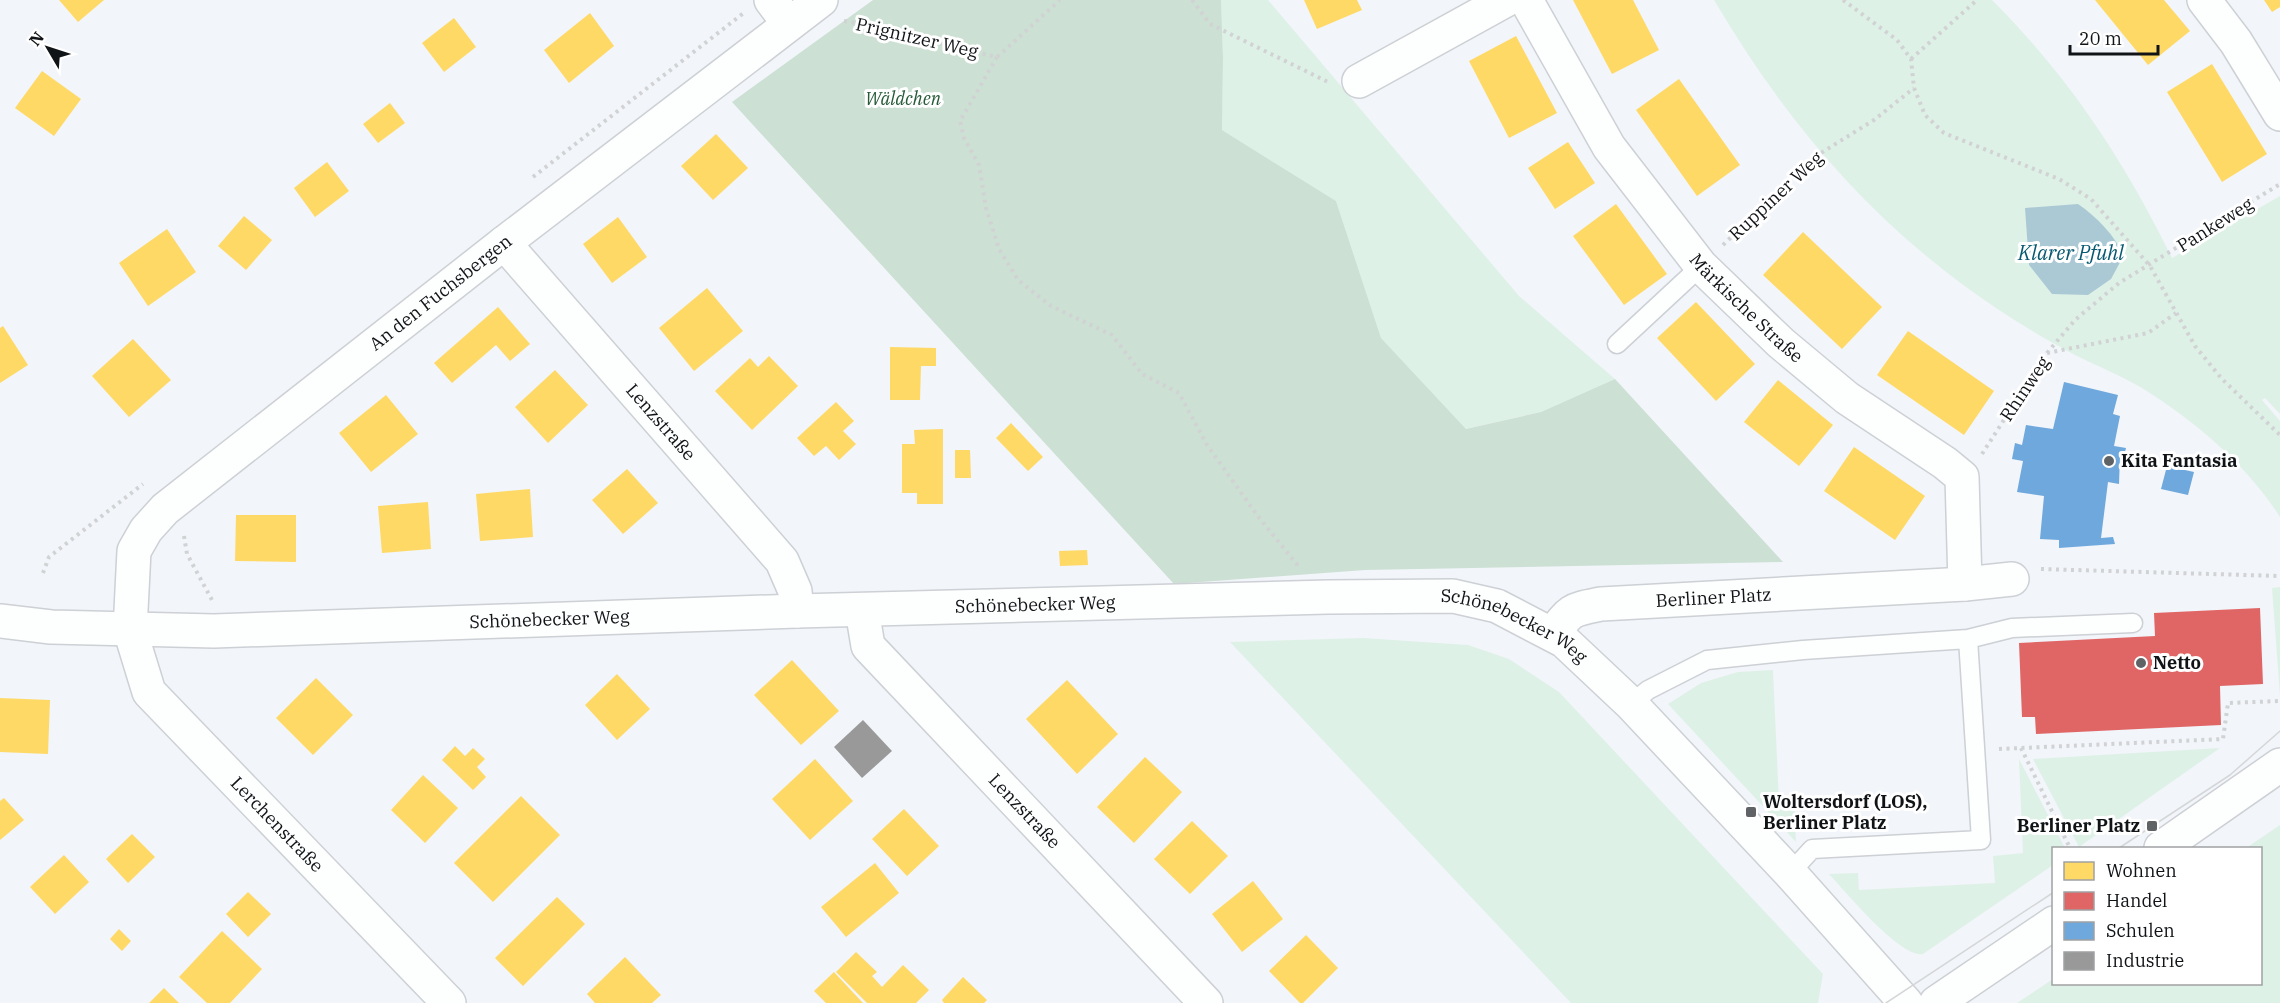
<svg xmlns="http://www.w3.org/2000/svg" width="2280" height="1003" font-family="'IBM Plex Serif',serif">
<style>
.green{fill:#def1e6}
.forest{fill:#cce0d4}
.water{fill:#abc8d5}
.homes{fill:#ffd966}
.shops{fill:#e06666}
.schools{fill:#6fa8dc}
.industry{fill:#999}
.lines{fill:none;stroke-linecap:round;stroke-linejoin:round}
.lane-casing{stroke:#cdd0d4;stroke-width:21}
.street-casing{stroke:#cdd0d4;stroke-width:36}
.secondary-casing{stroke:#cdd0d4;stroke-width:36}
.path{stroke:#d1d2d4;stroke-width:4;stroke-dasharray:3 4.5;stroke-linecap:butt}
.lane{stroke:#fdfefe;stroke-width:18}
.street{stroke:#fdfefe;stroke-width:33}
.secondary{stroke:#fdfefe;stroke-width:33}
.tram{stroke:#d5d6d8;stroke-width:1.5}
.poi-dot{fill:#606366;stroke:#fff;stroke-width:2}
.labels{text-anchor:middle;stroke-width:6;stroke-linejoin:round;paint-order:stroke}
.street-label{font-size:18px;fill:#111417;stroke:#fff}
.park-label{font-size:18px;font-style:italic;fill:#265a38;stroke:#fff}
.poi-label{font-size:18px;font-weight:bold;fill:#111417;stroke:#fff;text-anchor:start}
.water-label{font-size:20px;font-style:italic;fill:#075971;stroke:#fff}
</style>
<rect width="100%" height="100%" fill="#f2f5fa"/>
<path class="green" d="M1221,0H1268L1519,296L1615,379L1541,412L1466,429L1381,338L1336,201L1222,130L1223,58Z
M1714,0H1992C2069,77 2124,160 2172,258L2280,196V414L2265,398L2262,400L2280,421V517C2246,464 2196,422 2142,388C2122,376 2099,367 2077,356C2049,342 2022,325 1996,308C1874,226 1788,125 1714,0Z
M2280,587V696L2272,588Z
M1363,638L1468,645L1509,659L1559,692L1823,974L1818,1003H1571L1230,642Z
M1773,670L1779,803L1794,802L1796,842L1668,704L1701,683L1738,672Z
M2220,748L2079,847L2033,759Z
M2019,759L2065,848H2054L2053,865L1923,954C1900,958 1846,892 1829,874L1858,873L1859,890L1995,883L1993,856L2023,853Z
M2280,825V1003H2017L2053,979L2054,984H2260V848H2246Z"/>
<path class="forest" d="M873,0H1221L1223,58L1222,130L1336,201L1381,338L1466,429L1541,412L1615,379L1783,562L1365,570L1174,584L732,102Z"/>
<path class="water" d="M2078,204C2098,218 2113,234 2124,255L2111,279L2088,295L2052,294L2029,265L2025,208Z"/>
<path class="homes" d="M59,0H104L78,22Z
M1304,0H1357L1362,10L1317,29Z
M1573,0H1633L1659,50L1612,74Z
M2095,0H2164L2190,31L2148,65Z
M2264,0H2280V7L2272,12Z
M590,13L614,46L569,83L544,50Z
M454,18L476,47L444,72L422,43Z
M1516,36L1557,113L1509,138L1469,61Z
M2212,64L2267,154L2222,182L2167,92Z
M42,71L81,99L54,136L15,108Z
M1679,79L1740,165L1697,196L1636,110Z
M390,103L405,123L378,143L363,124Z
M716,134L748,168L713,200L681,166Z
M1568,142L1595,183L1555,209L1528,168Z
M327,162L349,191L315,217L294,188Z
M1616,204L1667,274L1624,305L1573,236Z
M244,216L272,240L246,270L218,246Z
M618,217L647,257L612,283L583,244Z
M167,229L196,272L148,306L119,263Z
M1803,232L1882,307L1842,349L1763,275Z
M707,288L743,331L694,371L659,328Z
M1696,302L1755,364L1716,401L1657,338Z
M498,307L530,344L510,361L496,345L452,383L434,363Z
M3,326L28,365L0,383V328Z
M1908,331L1994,391L1964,435L1877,375Z
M133,339L171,380L129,417L92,376Z
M890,347L936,348V366H921L920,400H890Z
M769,356L798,386L752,430L715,391L750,358L758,367Z
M555,370L588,405L548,443L515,407Z
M1778,380L1833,425L1799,466L1744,422Z
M386,395L418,434L371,472L339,433Z
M836,402L854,421L843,431L856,444L839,460L826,446L814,456L797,438Z
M1011,423L1043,457L1028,471L996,438Z
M943,429V504H917V493H902V444H915L914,430Z
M1854,447L1925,496L1895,540L1824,491Z
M955,450H970L971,478H955Z
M627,469L658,503L623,534L592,500Z
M530,489L533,537L480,541L476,494Z
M428,502L431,549L382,553L378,506Z
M236,515H296V562L235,561Z
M1087,550L1088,565L1060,566L1059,551Z
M792,660L839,711L801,745L754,695Z
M617,674L650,709L617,740L585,705Z
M316,678L353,715L313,755L276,718Z
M1067,680L1118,734L1077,774L1026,719Z
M0,698L50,700L48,754L0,752Z
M455,746L465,756L473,748L485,759L477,767L486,777L473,790L442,760Z
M1145,757L1182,792L1134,843L1097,807Z
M815,759L853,801L810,840L772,799Z
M423,775L458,808L425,843L391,810Z
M521,796L560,835L493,902L454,863Z
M4,798L24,820L0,840V801Z
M904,809L939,846L907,876L872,839Z
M1192,821L1228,856L1190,894L1154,859Z
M132,834L155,857L128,883L106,859Z
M64,855L89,882L55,914L30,887Z
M875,863L899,893L846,937L821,907Z
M1253,881L1283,919L1242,952L1212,914Z
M248,892L271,914L248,937L226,914Z
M557,897L585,924L523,986L495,958Z
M119,929L131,941L122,951L110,939Z
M222,931L262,969L230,1003H207L179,977Z
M1306,935L1338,968L1303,1003H1300L1269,971Z
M856,952L877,972L872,976L882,987L903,965L929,990L916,1003H867L836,972Z
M625,957L661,995L652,1003H595L587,994Z
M834,972L863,1003H826L814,991Z
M963,977L987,1000L984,1003H944L942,1000Z
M164,988L179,1003H149Z"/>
<path class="shops" d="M2260,608L2263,684L2220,686L2221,725L2036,734L2035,717H2022L2019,643L2155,636L2154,613Z"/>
<path class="schools" d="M2064,382L2118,395L2113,414L2120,416L2114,446L2126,448L2124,456H2120L2119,484L2108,482L2101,538L2113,537L2115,544L2059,548V540L2040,539L2044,496L2017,492L2023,461L2012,459L2015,443L2022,445L2026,425L2053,429Z
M2167,466L2194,472L2188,495L2161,489Z"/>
<path class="industry" d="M863,720L892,751L862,778L834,747Z"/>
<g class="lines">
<g class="lane-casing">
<path id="lane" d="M1617,344L1701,266
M1968,639L2012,628L2133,623
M1631,704L1648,690L1707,660L1803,650L1968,639L1981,840L1812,849L1790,873"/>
</g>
<g class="street-casing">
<g id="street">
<path d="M771,0L789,24"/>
<path id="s1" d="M1526,0L1609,147L1701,266L1781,343L1847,398L1945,463L1962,477L1965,584"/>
<path d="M2204,0L2236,42L2280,114"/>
<path d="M1359,81L1506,0"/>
<path id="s2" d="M504,243L782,561L795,591L797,611"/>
<path id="s3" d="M862,610L868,646L1206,1003"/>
<path id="s4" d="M130,630L149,692L449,1003"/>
<path id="s5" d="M1553,634C1571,609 1571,610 1601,604L1965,584L2012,579"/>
</g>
</g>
<g class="secondary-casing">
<g id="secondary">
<path id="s6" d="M0,621L51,627L214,631L797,611L1328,597L1453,596L1497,606L1564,641L1631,704L1790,873L1906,1003"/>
<path id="s7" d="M130,630L134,551L146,530L165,509L504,243L821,0"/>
<path d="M2161,848L2280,765"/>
<path d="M1936,1003L2054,923"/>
</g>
</g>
<path class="path" d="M1192,0L1210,24L1328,82
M1843,0L1897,40L1911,59L1914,88L1925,115L1944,133L2059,179L2091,199L2150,266L2195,346L2222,379L2280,435
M844,21C896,30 945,46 997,57L1060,0
M997,57L960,121L964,138L979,165L986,208L999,249L1018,280L1051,306L1112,335L1142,374L1179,393L1207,445L1257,515L1299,567
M1911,59L1977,0
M533,177L745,12
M1723,245L1813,158L1874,120L1914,88
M2047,353L2075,320L2119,283L2280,184
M1982,454L2047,353L2148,333L2176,313
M184,536L187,554L212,600
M2041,569L2280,576
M43,573L49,557L143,484
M2021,748L2070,848
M1999,749L2223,739L2228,703L2280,701"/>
<use href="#lane" class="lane"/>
<use href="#street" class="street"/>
<use href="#secondary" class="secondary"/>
<path class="tram" d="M2119,848L2230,775L2280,731
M1886,1003L2054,892"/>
</g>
<g class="poi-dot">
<circle cx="2109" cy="461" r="6"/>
<circle cx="2141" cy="663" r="6"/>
<rect x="1745" y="806" width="12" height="12" rx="3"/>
<rect x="2146" y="820" width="12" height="12" rx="3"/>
</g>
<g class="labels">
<g class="street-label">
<text transform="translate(917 38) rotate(13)" y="6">Prignitzer Weg</text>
<text transform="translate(1776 196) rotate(-43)" y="6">Ruppiner Weg</text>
<text transform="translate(2215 225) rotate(-32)" y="6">Pankeweg</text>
<text dy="6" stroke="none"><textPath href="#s7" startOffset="482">An den Fuchsbergen</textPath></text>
<text dy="6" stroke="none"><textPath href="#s1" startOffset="381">Märkische Straße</textPath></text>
<text transform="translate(2025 389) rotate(-56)" y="6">Rhinweg</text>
<text dy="6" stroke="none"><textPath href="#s2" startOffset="238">Lenzstraße</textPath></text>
<text dy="6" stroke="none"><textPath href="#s5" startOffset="172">Berliner Platz</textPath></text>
<text dy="6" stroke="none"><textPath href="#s6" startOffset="1036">Schönebecker Weg</textPath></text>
<text dy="6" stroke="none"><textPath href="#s6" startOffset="550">Schönebecker Weg</textPath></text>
<text dy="6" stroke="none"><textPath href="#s6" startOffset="1522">Schönebecker Weg</textPath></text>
<text dy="6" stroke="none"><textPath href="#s3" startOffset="264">Lenzstraße</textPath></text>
<text dy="6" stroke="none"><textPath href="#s4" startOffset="249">Lerchenstraße</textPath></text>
</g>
<g class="park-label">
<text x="903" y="105">Wäldchen</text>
</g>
<g class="poi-label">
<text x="2121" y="467">Kita Fantasia</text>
<text x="2153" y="669">Netto</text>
<text x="1763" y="808">Woltersdorf (LOS),<tspan x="1763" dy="21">Berliner Platz</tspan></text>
<text x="2140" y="832" text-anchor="end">Berliner Platz</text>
</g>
<g class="water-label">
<text x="2071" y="260">Klarer Pfuhl</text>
</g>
</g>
<rect x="2052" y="847" width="210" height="138" fill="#ffffff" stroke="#a0a1a2" stroke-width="1.5"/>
<rect x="2064" y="862" width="30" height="18" fill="#ffd966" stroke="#a0a1a2" stroke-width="1.5"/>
<text x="2106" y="877" font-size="18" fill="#111417">Wohnen</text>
<rect x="2064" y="892" width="30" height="18" fill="#e06666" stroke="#a0a1a2" stroke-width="1.5"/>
<text x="2106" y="907" font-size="18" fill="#111417">Handel</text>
<rect x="2064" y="922" width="30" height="18" fill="#6fa8dc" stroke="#a0a1a2" stroke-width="1.5"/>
<text x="2106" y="937" font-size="18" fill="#111417">Schulen</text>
<rect x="2064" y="952" width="30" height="18" fill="#999999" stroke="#a0a1a2" stroke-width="1.5"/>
<text x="2106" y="967" font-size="18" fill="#111417">Industrie</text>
<g transform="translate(48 48) rotate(309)" stroke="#ffffff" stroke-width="4.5" paint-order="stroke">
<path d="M0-4.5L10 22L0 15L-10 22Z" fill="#111417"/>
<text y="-9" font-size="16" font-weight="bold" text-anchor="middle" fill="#111417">N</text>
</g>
<path d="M2070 45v9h88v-9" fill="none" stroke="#111417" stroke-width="3"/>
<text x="2079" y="45" font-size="18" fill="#111417" stroke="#ffffff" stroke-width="4.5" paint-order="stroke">20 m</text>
</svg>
